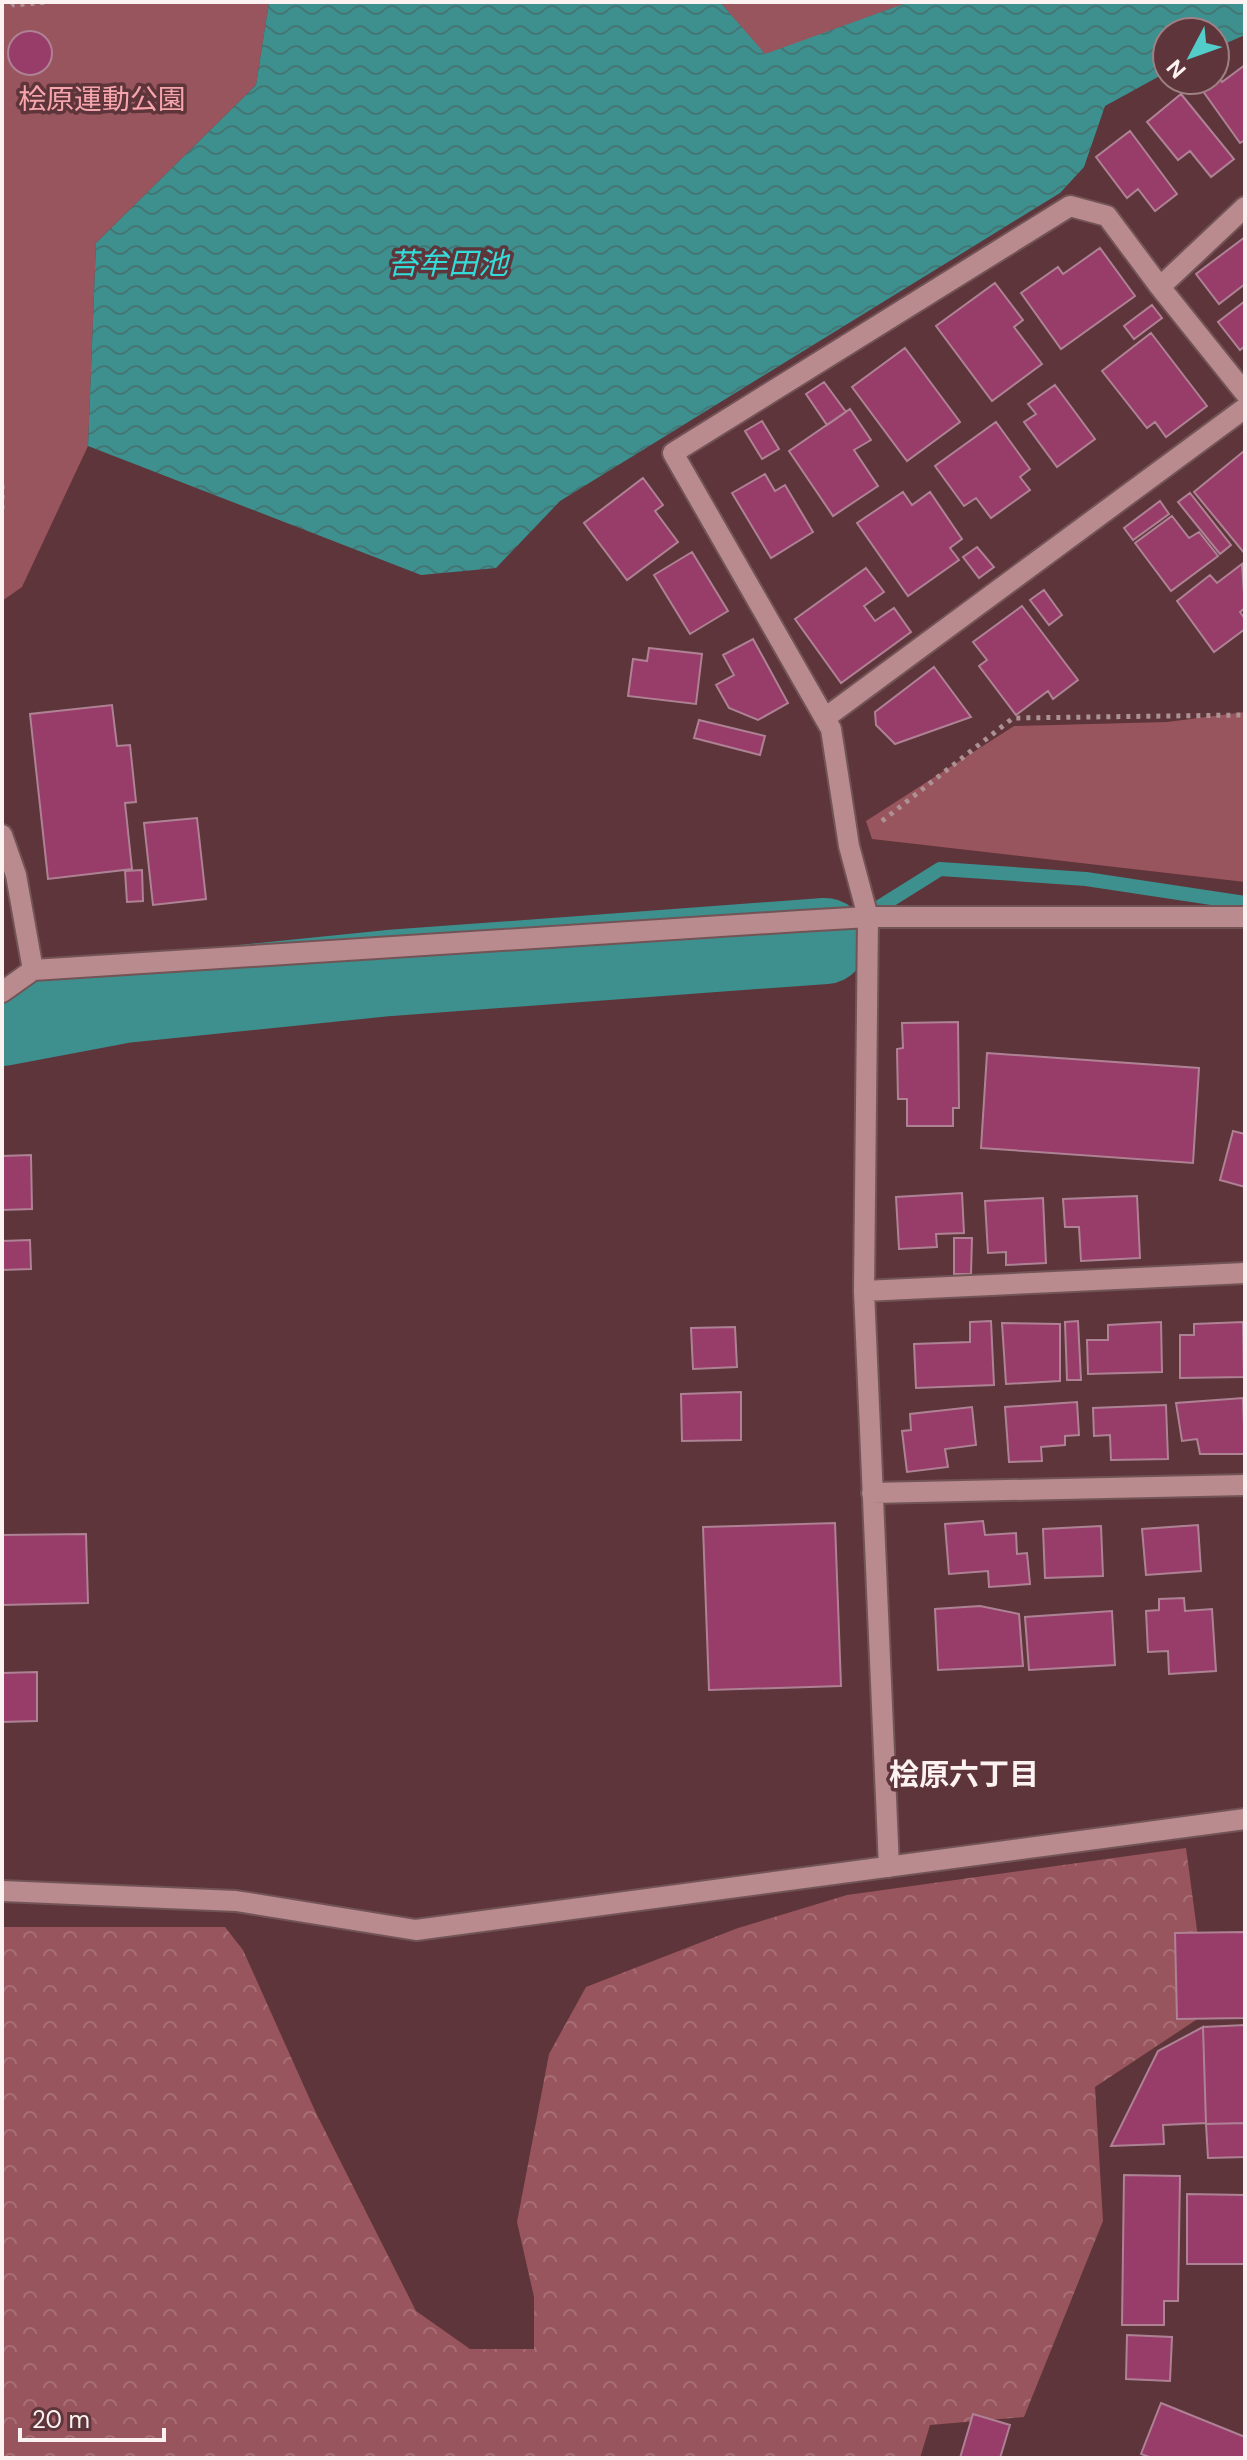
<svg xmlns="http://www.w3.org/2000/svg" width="1247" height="2460" font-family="'DM Sans','Noto Sans JP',sans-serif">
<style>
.forest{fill:url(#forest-crowns)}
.park{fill:#99555d}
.water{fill:url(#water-waves)}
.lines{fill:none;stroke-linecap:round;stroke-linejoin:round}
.stream{stroke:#3d908e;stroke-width:14}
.river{stroke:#3d908e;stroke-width:86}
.building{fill:#983c69;stroke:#ae8294;stroke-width:2}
.street-casing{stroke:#725457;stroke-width:24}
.path{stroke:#ac9295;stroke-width:5;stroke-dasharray:4 6;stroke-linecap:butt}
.street{stroke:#b98a8e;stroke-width:20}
.labels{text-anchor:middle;stroke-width:7;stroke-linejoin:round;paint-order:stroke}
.park-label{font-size:28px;fill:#f7a5ad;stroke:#5e353a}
.water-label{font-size:30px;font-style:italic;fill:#33dcd9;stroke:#5e353a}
.neighbourhood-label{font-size:30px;font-weight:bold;fill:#fdf2f2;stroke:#5e353a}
</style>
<defs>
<pattern id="forest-crowns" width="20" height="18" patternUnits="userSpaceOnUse" patternTransform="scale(2)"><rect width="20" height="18" fill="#99555d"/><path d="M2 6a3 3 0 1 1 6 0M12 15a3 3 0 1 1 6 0" fill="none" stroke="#a86e75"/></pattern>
<pattern id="water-waves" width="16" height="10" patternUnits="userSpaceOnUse" patternTransform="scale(2)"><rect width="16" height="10" fill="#3d908e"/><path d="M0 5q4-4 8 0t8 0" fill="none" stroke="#427776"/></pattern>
</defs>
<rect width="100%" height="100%" fill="#5e353a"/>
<path class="forest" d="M1186,1848L1208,2012L1095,2087L1103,2221L1024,2417L930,2425L920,2458H2V1927H225L243,1950L316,2113L416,2311L470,2349H534V2297L517,2222L549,2054L586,1987L738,1928L847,1895Z"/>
<path class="park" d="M2,2H269L256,85L96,243L88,446L22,587L2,601Z
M720,2H909L765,55Z
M1245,712V882L872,839L866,821L1014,726L1167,722Z"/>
<path class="water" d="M269,2H720L765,54L909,2H1245V35L1215,48V32H1167V72L1105,106L1084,167L1060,193L560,501L496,568L421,575L88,446L96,243L256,85Z"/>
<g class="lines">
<path class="stream" d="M825,941L940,869L1086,879L1245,903"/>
<path class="river" d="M2,1023L124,1000L389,973L825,941"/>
</g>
<path class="building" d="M8 53a22 22 0 1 1 44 0a22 22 0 1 1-44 0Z
M1245,65V140L1240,143L1195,80H1215V72L1222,82Z
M1181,94L1234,159L1211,177L1190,151L1178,160L1147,122Z
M1130,131L1177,194L1155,211L1138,189L1127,198L1096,157Z
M1245,237V284L1219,304L1196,274Z
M1100,248L1135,296L1061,349L1021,293L1058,267L1063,274Z
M995,283L1023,320L1014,327L1042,364L992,401L936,326Z
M1245,301V346L1240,350L1218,322Z
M1152,305L1162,318L1134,339L1124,326Z
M1151,333L1207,406L1166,437L1155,422L1147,428L1102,371Z
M905,348L960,422L907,461L852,387Z
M824,382L846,412L827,425L806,394Z
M1055,385L1095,439L1057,467L1024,422L1036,414L1028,404Z
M850,409L871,440L854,450L878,486L833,516L789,451Z
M762,421L779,449L762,459L745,431Z
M996,422L1030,469L1020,477L1030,490L991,518L976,498L964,506L935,466Z
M1244,451L1245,452V554L1194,492Z
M765,474L775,491L785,485L813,532L771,558L732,493Z
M643,478L663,505L655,511L678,542L627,580L584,523Z
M903,492L912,505L930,492L962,539L950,548L959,560L908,596L857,523Z
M1190,493L1231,545L1220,554L1178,502Z
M1160,501L1169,514L1133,540L1124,528Z
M1172,516L1189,538L1199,532L1218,556L1171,591L1135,543Z
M977,547L994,567L979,578L963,557Z
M692,552L728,611L690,634L654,575Z
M1242,564L1245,608L1240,612L1245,619V629L1214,652L1177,601L1210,575L1217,583Z
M866,568L884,592L864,606L875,621L894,608L911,632L841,683L795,619Z
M1044,590L1062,615L1049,625L1030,600Z
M1022,606L1078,680L1053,699L1048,691L1016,715L979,666L987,660L973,642Z
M753,639L788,703L758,720L729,708L716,685L734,675L723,655Z
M649,648L702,654L696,704L628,696L633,659L647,661Z
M934,667L971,717L895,744L876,725L875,712Z
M112,705L117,746L130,745L136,802L125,803L132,869L48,879L30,714Z
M699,720L765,736L760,755L694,738Z
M197,818L206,899L153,905L144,823Z
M142,870L143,901L127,902L125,871Z
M958,1022L959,1108H953V1126H907V1099H898L897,1049L903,1048L902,1023Z
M987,1053L1199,1068L1193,1163L981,1148Z
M1233,1131L1245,1134V1187L1220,1180Z
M31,1155L32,1209L2,1210V1156Z
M962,1193L964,1233L936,1234L937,1247L899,1249L896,1197Z
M1137,1196L1140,1258L1081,1261L1079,1227H1065L1063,1199Z
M1043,1198L1046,1263L1006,1265V1252L988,1253L985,1201Z
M954,1238H972L971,1274H954Z
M30,1240L31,1269L2,1270V1241Z
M991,1321L994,1385L916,1388L914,1344L970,1342V1322Z
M1078,1321L1081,1380H1067L1065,1322Z
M1161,1322L1162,1372L1088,1374L1087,1340H1108V1325Z
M1243,1322L1244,1377L1180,1378V1335H1194V1324Z
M1002,1323L1060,1324V1381L1006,1384Z
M735,1327L737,1367L693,1369L691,1328Z
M741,1392V1440L682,1441L681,1394Z
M1243,1398L1245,1454H1200L1197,1439L1182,1441L1176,1403Z
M1077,1402L1079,1435L1065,1436V1445L1041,1447L1042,1461L1009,1462L1005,1407Z
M1166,1405L1168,1459L1111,1460L1110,1435L1094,1436L1093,1408Z
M972,1407L976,1445L945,1449L948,1467L907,1472L902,1431L911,1430L910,1414Z
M983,1521L985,1535L1016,1533L1017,1554L1027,1553L1030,1584L989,1587L988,1571L949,1574L945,1524Z
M835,1523L841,1686L709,1690L703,1527Z
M1198,1525L1201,1571L1146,1575L1142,1529Z
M1101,1526L1103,1576L1045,1578L1043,1529Z
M86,1534L88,1603L2,1605V1535Z
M1184,1598L1185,1611L1212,1609L1216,1671L1169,1674L1168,1651L1148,1652L1146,1611L1159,1610V1599Z
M980,1606L1019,1614L1023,1666L938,1670L935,1609Z
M1112,1611L1115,1665L1029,1670L1025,1617Z
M37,1672V1721L2,1722V1673Z
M1245,1932V2018L1177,2019L1175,1933Z
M1245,2025V2123L1206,2124L1203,2027Z
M1203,2027L1206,2123L1163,2125L1164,2144L1111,2146L1158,2051Z
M1245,2123V2157L1208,2158L1206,2124Z
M1124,2175L1180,2176L1178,2301H1164V2325H1122Z
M1187,2194L1245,2195V2264H1187Z
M1127,2335L1172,2337L1170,2381L1126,2379Z
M1161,2403L1245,2437V2458H1152L1141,2454Z
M973,2414L1010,2425L1000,2458H960Z"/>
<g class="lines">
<g class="street-casing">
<path id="street" d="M1160,287L1245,393
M825,718L1245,408
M2,835L16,875L33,970
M2,992L33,970L800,921L868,917H1245
M864,1291L1245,1273
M872,1493L1245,1485
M889,1867L864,1291L868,917L849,846L831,729L673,453L1070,206L1107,216L1160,287L1245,207
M2,1891L236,1901L416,1930L1245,1819"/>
</g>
<path class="path" d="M12,2L14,5L48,2
M2,485V510
M882,821L1013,718L1245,715"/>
<use href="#street" class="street"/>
</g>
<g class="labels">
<g class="park-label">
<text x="102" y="109">桧原運動公園</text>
</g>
<g class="water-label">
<text x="448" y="274">苔牟田池</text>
</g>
<g class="neighbourhood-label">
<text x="964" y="1785">桧原六丁目</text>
</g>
</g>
<rect width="1247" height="2460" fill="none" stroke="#fdf2f2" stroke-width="8"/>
<g transform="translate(1191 56) rotate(229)"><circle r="38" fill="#5e353a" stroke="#9e8184" stroke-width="2"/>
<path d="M0-6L14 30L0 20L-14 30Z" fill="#53cdca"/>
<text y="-12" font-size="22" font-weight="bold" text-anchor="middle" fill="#fdf2f2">N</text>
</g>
<path d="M20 2428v12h144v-12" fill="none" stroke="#fdf2f2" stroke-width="4"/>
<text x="32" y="2428" font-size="24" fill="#fdf2f2" stroke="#5e353a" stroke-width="6" paint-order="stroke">20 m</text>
</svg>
